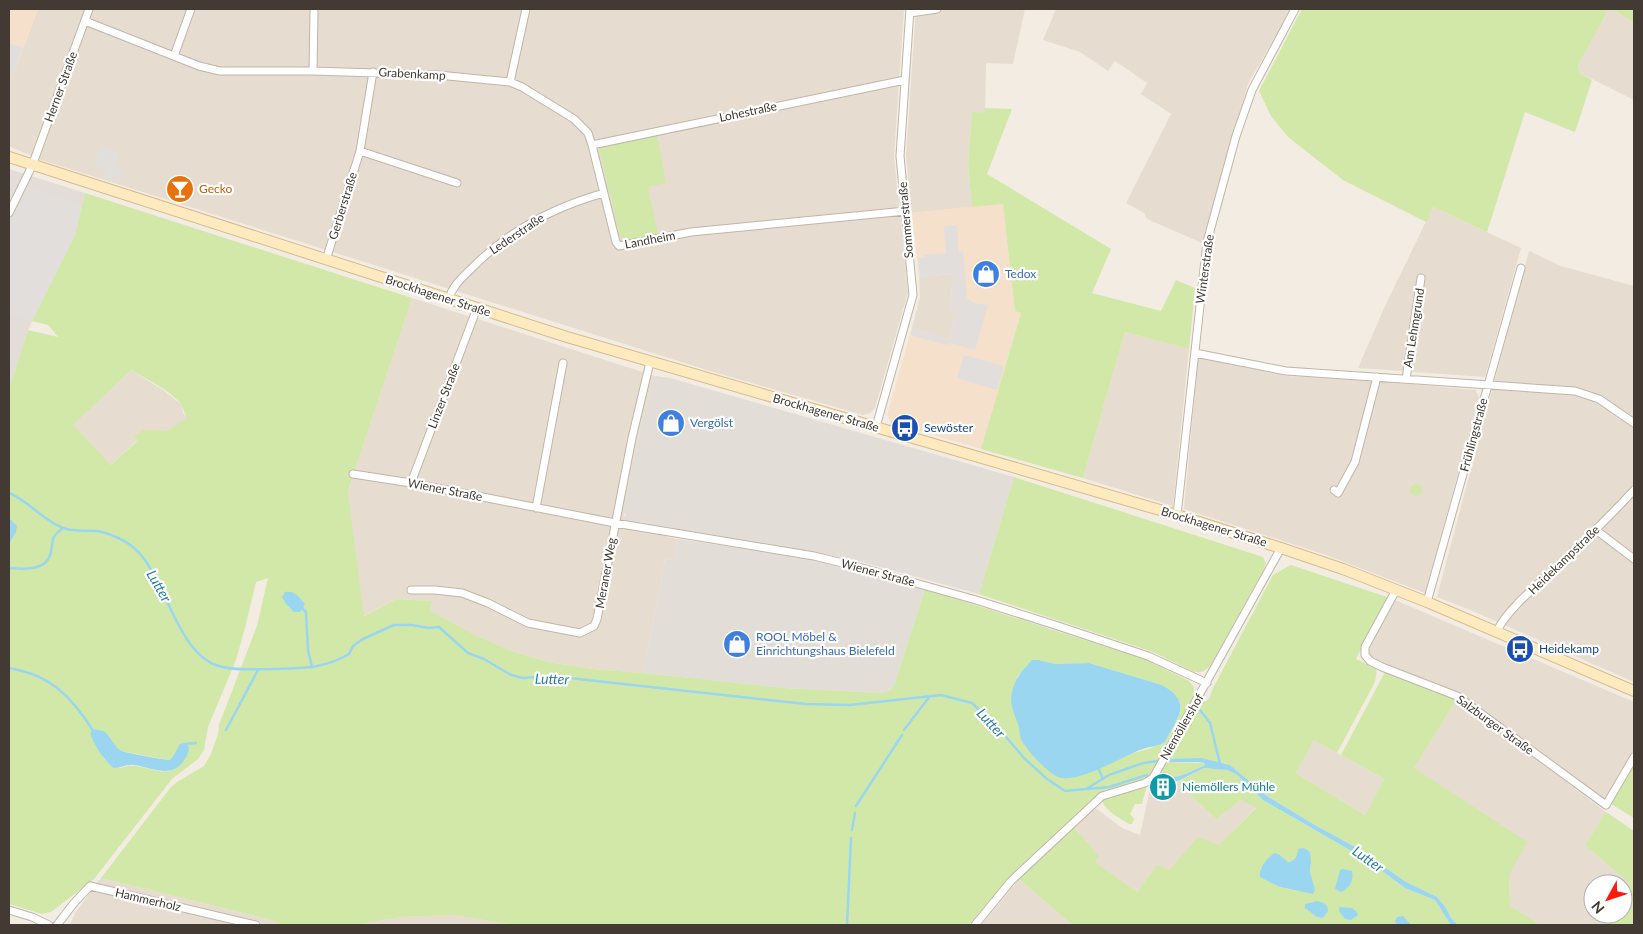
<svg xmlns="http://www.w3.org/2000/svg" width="1643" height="934" font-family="Lato,sans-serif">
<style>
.residential{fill:#e6ddd0}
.commercial{fill:#f5e0cc}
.industrial{fill:#e3ddd7}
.green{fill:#d1e8a9;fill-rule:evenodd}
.parking{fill:#e2dedb}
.water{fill:#9bd6f1}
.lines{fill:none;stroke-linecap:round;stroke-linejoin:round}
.stream{stroke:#9bd6f1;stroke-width:2.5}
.street-casing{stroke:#c0b5a8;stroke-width:9}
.secondary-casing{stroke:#d3bc90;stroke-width:12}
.street{stroke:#fff;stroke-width:7}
.secondary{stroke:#ffeabf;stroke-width:10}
.labels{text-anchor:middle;stroke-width:4.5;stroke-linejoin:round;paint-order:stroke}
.street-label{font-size:12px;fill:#433b33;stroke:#fff}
.food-label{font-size:12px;fill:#c56008;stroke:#fff;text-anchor:start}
.shop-label{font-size:12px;fill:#366cbe;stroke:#fff;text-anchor:start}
.transit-label{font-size:12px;fill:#164399;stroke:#fff;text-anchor:start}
.culture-label{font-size:12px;fill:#0d838f;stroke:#fff;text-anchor:start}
.water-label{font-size:14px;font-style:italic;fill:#297ea9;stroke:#fff}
</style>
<rect width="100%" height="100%" fill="#f2ece2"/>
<path class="residential" d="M38,9H904L894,156L908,292L875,408L870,413L863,415L710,371L38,159L9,146V86Z
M916,9H1025L1013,64L986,63L985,113H972L968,163L972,207L912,213L906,155Z
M1056,9H1291L1248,84L1202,243L1147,219L1144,213L1126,203L1171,114L1141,94L1147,83L1115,61L1108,71L1080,52L1043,40Z
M1609,9H1612L1634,23V100L1580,73L1578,65Z
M1433,207L1521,248L1485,377L1358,368L1385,306Z
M1529,251L1561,266L1634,286V682L1468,609L1437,597Z
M953,274L950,310L956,312L950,339L912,328L920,297L919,277Z
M412,298L655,376L640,428L624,515L630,521L669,528L667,537L678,539L674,560L665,559L643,673L593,669L548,662L512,651L477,636L429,611L431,601L397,599L363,616L348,491Z
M1125,332L1189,349L1173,506L1083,478Z
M1202,357L1286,376L1354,379L1476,390L1479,398L1425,593L1326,555L1184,509L1198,360Z
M131,370L163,390L182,405L183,413L188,418L166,431H143L134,438L137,440L111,465L72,425Z
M1395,600L1634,702V750L1605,800L1458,692L1383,664L1372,659L1368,653V647Z
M1457,699L1606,812L1585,845L1629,883L1623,896V884H1593V914H1615L1609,925H1541L1510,906L1509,875L1414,768Z
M1314,740L1384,779L1365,815L1296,773Z
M1156,779L1172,784L1177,782L1216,819L1241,800L1256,807L1219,846L1198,838L1169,870L1157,866L1137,892L1094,862L1073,827L1094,807L1122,828L1140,835L1151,784Z
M101,878L271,920L282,925H70L75,913Z
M1019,879L1072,925H981Z
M453,915L513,925H356L401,917Z"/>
<path class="commercial" d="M9,9H38L9,86Z
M1003,203L1015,311L1021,313L981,449L892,423L887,415L912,328L949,339L956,312L950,310L953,274L919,277L912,213Z"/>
<path class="industrial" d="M9,169L85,193L75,235L28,330L9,389Z
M655,376L670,378L1014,477L979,594L858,561L818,553L627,520L624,512L640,428Z
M678,539L812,559L925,589L894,686L890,690L883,693L784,688L643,673L665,559L674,560Z"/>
<path class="green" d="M1302,9H1609L1578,65L1580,73L1592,80L1575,132L1525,112L1487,232L1433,207L1426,222L1343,180L1288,137L1271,116L1259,91Z
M1612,9H1634V23Z
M984,108L1012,109L987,174L1111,249L1092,293L1161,311L1176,280L1195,288L1189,349L1125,332L1083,478L981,449L1021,313L1015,311L1003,204L972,207L968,163L972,112L985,113Z
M657,135L666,183L648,187L658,234L629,241L620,237L599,148Z
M85,193L412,298L348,491L364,616L397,599L432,601L430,611L477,636L512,651L548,662L593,669L643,673L784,688L883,693L890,690L894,686L925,589L1147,660L1189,681L1194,687V696L1149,778L1103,792L1008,878L969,925H513L453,915L401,917L356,925H282L271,920L101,878L171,787L177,782L204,766L211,754L218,734L219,725L257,626L268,578L256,582L245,628L236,660L208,727L204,750L198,759L172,779L94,879L51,912L42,914L9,904V389L28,330L58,337L48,325L32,321L75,235ZM131,370C146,379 170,390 181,404C184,409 184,414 187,418L166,431L143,430L134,437L137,441L111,465L73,425ZM1039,660L1055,664L1089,663L1162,685C1193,702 1178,717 1165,742C1161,746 1139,751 1131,754L1021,738L1017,677C1026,669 1028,665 1039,660ZM92,729L107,734L115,746L121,751L168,760L186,757C166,788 145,758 120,768L105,760L90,734Z
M1014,477L1263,557L1266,564L1263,571L1211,665C1205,671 1201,674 1192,671L1153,652L979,594Z
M1410 490a6 6 0 1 1 12 0a6 6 0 1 1-12 0Z
M1291,565L1387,597L1356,659L1377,669L1375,682L1337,753L1314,740L1296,773L1365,815L1384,779L1341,755L1385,672L1457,699L1414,768L1527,842L1509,875L1510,906L1541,925H1458L1451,918L1446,908L1437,897L1406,882L1357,848L1313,824L1267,796L1230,765L1224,763L1167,759L1200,704L1209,699L1213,688L1273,575Z
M1165,762L1206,763L1205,765C1189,772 1175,782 1158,775Z
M1634,766V818L1611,804Z
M1204,768L1227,770L1236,774L1263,800L1355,853L1374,865L1405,888L1435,900L1451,925H1072L1019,879L1073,827L1099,856L1095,862L1137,892L1157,865L1169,870L1198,837L1219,845L1256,808L1241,800L1216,819L1177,782ZM1280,855L1288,862L1292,861L1298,855L1311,862L1310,871L1315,890L1298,891L1280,887L1260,869L1271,856Z
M1147,785L1142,804H1135L1130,814L1134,819L1132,824H1129C1120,818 1104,811 1102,799Z
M1606,812L1634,831V925H1609L1615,914H1623V896L1629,883L1585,845Z"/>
<path class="parking" d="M9,43L23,48L9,86Z
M100,146L119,152L116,165L123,167L118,183L104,179L107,170L94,167Z
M9,180L82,206L75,235L32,321L9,313Z
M957,225L959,252L963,251L967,298L971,302L973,301L974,303L988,305L975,350L950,343L947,345L910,335L912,328L950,339L956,312L950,310L953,274L920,277L918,258H924V255L946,253L944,226Z
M964,355L1004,366L997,390L957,378Z"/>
<path class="water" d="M10,519L17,526L16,532L9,544Z
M285,592C295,590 300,598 305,604L300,612H294L286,604L282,597Z
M1032,660H1039L1055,664L1089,663L1162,685C1193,702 1178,717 1165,742C1159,747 1151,746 1143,749C1124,755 1077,785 1058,777C1047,772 1026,750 1021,739C1019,735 1020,729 1018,724C1014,713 1009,704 1012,692C1015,678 1023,670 1032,660Z
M92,729C96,730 100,730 103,731C111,735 113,747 122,751C126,753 166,760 169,760C174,758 177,748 180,744L185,743L189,747C189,753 186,757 183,762C170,779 151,767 134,765C127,764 121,768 114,768C103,760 96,747 90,734Z
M1201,758L1230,765L1267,796L1313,824L1357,848L1406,882L1437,897L1446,908L1451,918L1458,925H1451L1435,900L1405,888L1374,865L1355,853L1263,800L1236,774L1227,770L1204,768L1172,784L1156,779L1158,775C1175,782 1189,772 1205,765V763L1198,762H1165L1167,759Z
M1304,848L1310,852L1311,862L1310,871L1315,890L1313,894L1280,887L1260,877C1258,868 1268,857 1275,853L1280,855L1288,862C1295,861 1298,855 1298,849Z
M1343,869L1352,871C1354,880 1350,888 1341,892L1335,889L1340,870Z
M1317,901L1324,903L1327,906L1328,911L1323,918L1317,917L1305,908V904Z
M1339,907L1352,908L1357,912L1358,915L1351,920L1345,919L1339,911Z
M1403,916L1411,925H1397L1395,921L1397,917Z"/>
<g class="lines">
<path class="stream" d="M9,493C29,501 42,520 63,528C74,532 85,530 97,531C109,533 125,540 134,548C145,557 151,570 158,582C171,608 188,658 219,666C236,671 255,669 272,669C301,668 324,669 349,654L353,646L363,639L394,625H411L429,628L439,627L468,653L484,659L511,675L523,678L551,676L806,704L850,705L941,695L972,703L1002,732L1024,758L1047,779L1065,791L1086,789L1109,775L1143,763L1158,761
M9,568C23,569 47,572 51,552C53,539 51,537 63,528
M302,608L306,612L308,650L312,667
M9,668C51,675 72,697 94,732
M1200,710L1210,723L1220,764
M226,730L258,670
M904,730L930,696
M185,744L196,743
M1099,770L1103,779
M1087,789L1109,787L1147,775
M856,806L902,735
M852,830L855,813
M847,925L851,838"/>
<g class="street-casing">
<path id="street" d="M910,13L937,9
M85,21L199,66L220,71H313L438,75L510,82L522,87L574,119L588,133L592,145L616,242L619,246L691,232L906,211
M174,56L191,9
M313,71L314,12
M510,82L526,9
M592,145L905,80
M360,151L457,183
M9,213L32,166L89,9
M326,260L360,151L373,72
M449,299C452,286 462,278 471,269C508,231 554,207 604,193
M1195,353L1286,371L1575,391L1599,399L1634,423
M1406,379L1421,278
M876,427L913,295L900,156L910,9
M353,474L411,483L615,523L814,556L855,566L976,600L1055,625L1148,656L1207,683
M411,483L477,308
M1334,490L1338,493L1355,462L1377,377
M536,508L563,363
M1177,515L1207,242L1236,136L1252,90L1295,9
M1596,530L1634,559
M411,590H435L462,593L488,603L528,623L580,633L594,626L597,619L632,438L650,362
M1396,590L1365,647V655L1370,661L1382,667L1457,696L1606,805L1634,757
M1427,602L1521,268
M1497,631C1508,608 1541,582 1560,564C1586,540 1610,516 1634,490
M9,910L32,917L49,925
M57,925L74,903L90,886L256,925
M975,925L1011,881L1102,796L1145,783L1153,778L1281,548"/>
</g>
<g class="secondary-casing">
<path id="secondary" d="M9,157L567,337L1177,515L1281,548L1343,569L1427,602L1634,691"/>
</g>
<use href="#street" class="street"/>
<use href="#secondary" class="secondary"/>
</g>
<defs>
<g id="bar-disc" transform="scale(1.4375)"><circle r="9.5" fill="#e8710a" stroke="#fff"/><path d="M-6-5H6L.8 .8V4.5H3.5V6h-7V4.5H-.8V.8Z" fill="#fff"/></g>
<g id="shop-disc" transform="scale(1.4375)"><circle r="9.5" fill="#3f7fe0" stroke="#fff"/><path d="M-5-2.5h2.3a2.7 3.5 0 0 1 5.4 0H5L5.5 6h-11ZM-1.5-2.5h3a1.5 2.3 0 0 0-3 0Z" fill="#fff"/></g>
<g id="bus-disc" transform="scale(1.4375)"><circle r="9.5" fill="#1a4fb4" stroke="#fff"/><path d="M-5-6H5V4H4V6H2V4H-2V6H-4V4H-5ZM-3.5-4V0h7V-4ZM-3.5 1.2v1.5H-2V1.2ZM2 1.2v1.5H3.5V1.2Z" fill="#fff"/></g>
<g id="building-disc" transform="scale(1.4375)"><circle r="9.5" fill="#0f9aa8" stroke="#fff"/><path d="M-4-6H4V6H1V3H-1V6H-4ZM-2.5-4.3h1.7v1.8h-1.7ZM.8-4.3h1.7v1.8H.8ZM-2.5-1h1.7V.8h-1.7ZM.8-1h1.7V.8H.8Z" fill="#fff"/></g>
</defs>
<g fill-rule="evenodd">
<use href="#bar-disc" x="180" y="189"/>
<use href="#shop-disc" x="986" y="274"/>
<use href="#shop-disc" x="671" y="423"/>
<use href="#bus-disc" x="905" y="428"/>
<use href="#shop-disc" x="737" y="644"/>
<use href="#bus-disc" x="1520" y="649"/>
<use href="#building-disc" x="1163" y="787"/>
</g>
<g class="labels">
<g class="street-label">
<text transform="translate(412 74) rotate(3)" y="4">Grabenkamp</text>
<text transform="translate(61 87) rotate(-70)" y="4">Herner Straße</text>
<text transform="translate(748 112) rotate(-12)" y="4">Lohestraße</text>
<text transform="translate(343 206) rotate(-73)" y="4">Gerberstraße</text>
<text transform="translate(906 220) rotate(-95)" y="4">Sommerstraße</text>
<text transform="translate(517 234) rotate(-34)" y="4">Lederstraße</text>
<text transform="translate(650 240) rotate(-11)" y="4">Landheim</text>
<text transform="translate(1205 269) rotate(-82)" y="4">Winterstraße</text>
<text transform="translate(438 296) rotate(18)" y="4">Brockhagener Straße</text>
<text transform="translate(1414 328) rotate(-81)" y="4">Am Lehmgrund</text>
<text transform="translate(444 396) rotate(-69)" y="4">Linzer Straße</text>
<text transform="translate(826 413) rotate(16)" y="4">Brockhagener Straße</text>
<text transform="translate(1474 435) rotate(-75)" y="4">Frühlingstraße</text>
<text transform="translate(445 490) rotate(11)" y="4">Wiener Straße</text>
<text transform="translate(1214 527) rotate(17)" y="4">Brockhagener Straße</text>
<text transform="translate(1564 560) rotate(-44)" y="4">Heidekampstraße</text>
<text transform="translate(606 573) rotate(-80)" y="4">Meraner Weg</text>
<text transform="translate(878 573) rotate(15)" y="4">Wiener Straße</text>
<text transform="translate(1495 725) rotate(36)" y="4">Salzburger Straße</text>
<text transform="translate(1182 727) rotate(-60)" y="4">Niemöllershof</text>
<text transform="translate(148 900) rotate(13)" y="4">Hammerholz</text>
</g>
<g class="food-label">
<text x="199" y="193">Gecko</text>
</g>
<g class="shop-label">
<text x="1005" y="278">Tedox</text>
<text x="690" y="427">Vergölst</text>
<text x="756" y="641">ROOL Möbel &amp;<tspan x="756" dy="14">Einrichtungshaus Bielefeld</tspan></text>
</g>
<g class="transit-label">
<text x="924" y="432">Sewöster</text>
<text x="1539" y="653">Heidekamp</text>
</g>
<g class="culture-label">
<text x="1182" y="791">Niemöllers Mühle</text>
</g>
<g class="water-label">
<text transform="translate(159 586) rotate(60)" y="5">Lutter</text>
<text transform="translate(552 679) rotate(1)" y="5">Lutter</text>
<text transform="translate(991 723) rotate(47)" y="5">Lutter</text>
<text transform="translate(1368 859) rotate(35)" y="5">Lutter</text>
</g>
</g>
<rect width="1643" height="934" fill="none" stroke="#433b33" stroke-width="20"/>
<g transform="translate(1608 899) rotate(230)"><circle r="24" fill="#ffffff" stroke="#b4b1ad"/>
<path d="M0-4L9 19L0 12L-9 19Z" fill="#ff1b0c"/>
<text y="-8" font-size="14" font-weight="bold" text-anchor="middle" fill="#433b33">N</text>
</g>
</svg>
